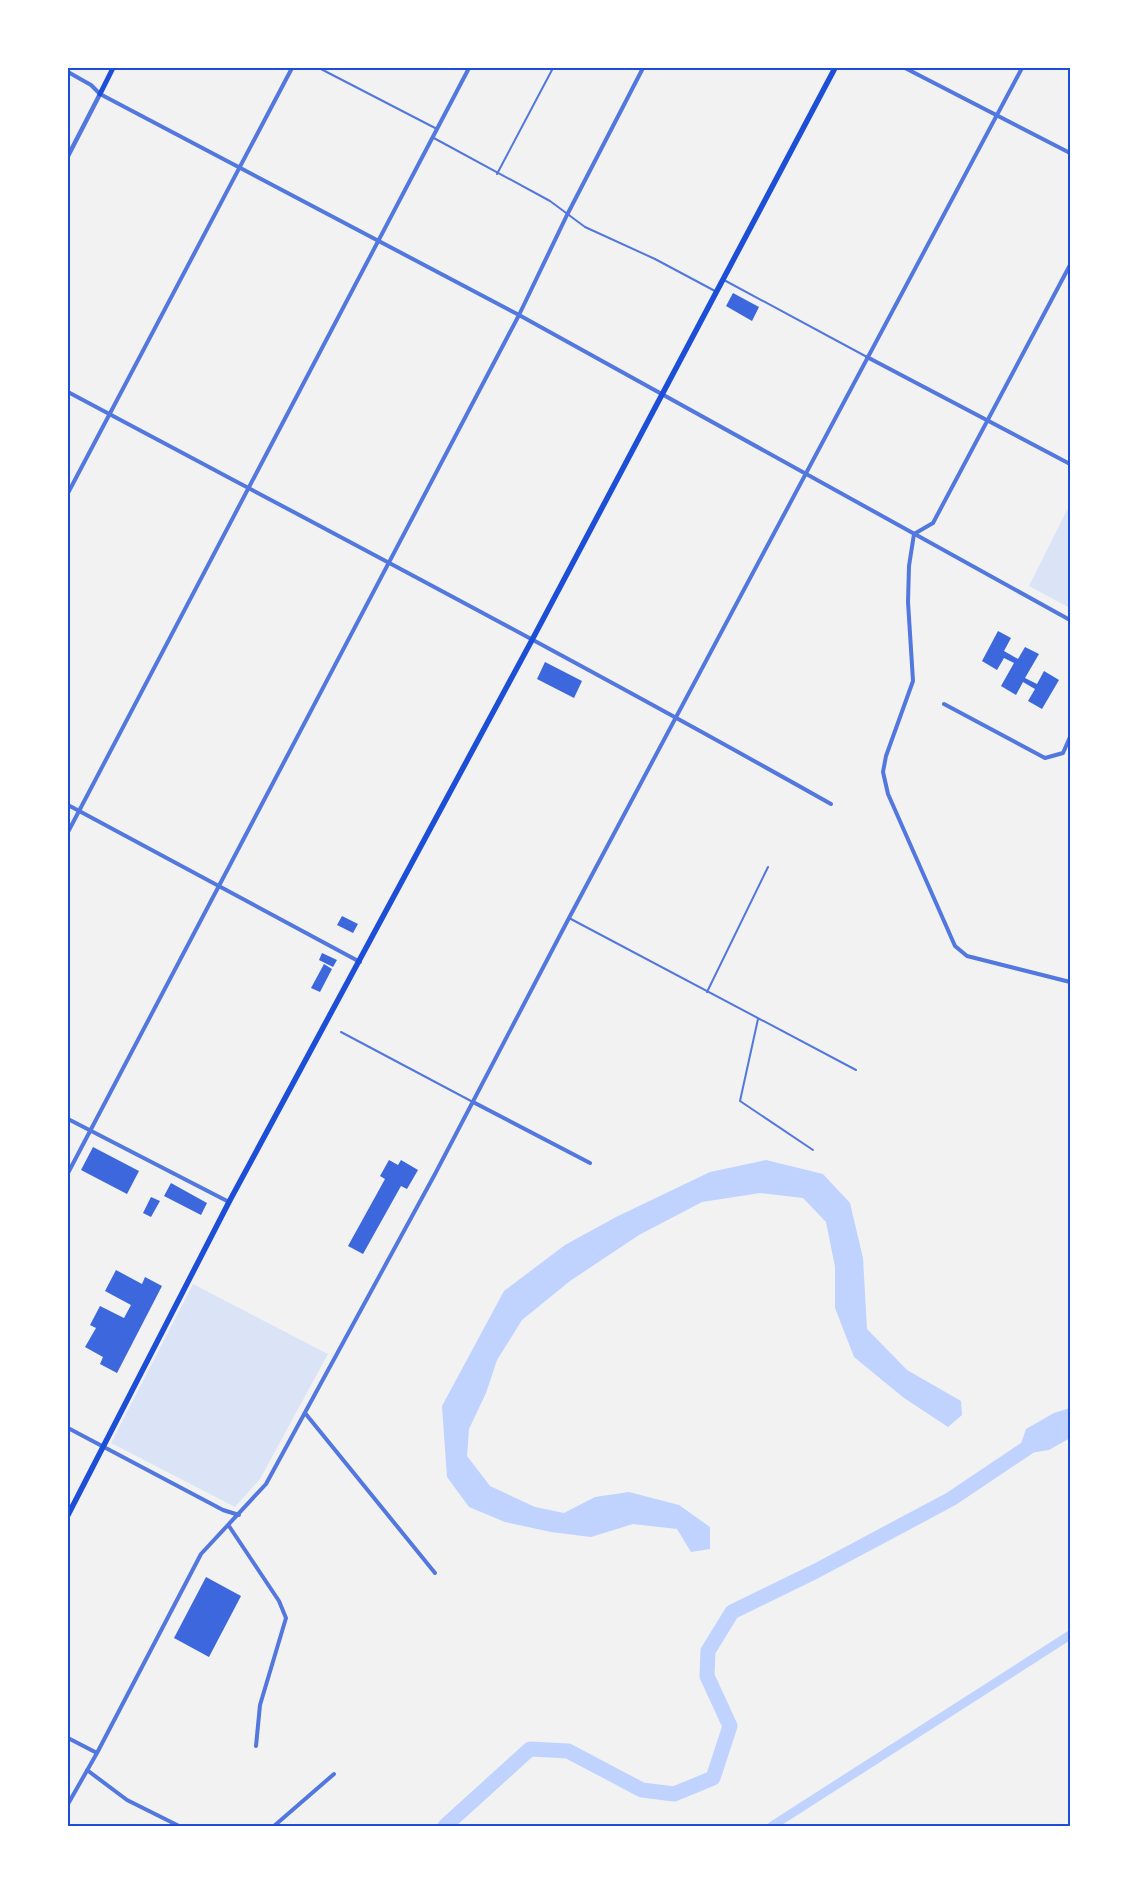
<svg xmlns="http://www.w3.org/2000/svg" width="1138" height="1894" font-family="Ubuntu,sans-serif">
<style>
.green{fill:#dbe4f7}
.water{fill:#bfd3fe}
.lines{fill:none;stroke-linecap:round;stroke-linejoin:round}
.canal{stroke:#bfd3fe;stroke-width:9}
.river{stroke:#bfd3fe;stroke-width:15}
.building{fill:#3d67dc}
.service{stroke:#5277de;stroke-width:2}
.minor{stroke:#5277de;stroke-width:4}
.tertiary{stroke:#5277de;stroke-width:4.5}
.secondary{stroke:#1d4ed8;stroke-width:5}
.primary{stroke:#1d4ed8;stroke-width:5.5}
.neatline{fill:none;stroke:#1d4ed8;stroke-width:2}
</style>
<rect width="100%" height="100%" fill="#f2f2f2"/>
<path class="green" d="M1070,504V608L1029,586Z
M193,1284L328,1354L260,1479L235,1507L111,1443Z"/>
<path class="water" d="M766,1160L823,1174L850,1203L863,1258L867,1329L907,1370L961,1401L962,1415L948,1427L904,1398L854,1357L835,1308V1267L826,1222L803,1198L760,1193L702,1202L639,1235L570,1281L522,1320L497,1360L486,1393L469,1429L467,1456L490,1486L535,1507L564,1513L595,1497L629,1492L679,1505L710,1527V1549L691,1552L677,1529L633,1524L591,1537L551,1532L505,1522L469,1507L447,1477L442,1406L504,1291L565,1245L616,1217L710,1172Z
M1070,1408V1438L1049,1450L1017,1455L1026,1429L1054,1413Z"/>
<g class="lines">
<path class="canal" d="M772,1826L1070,1635"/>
<path class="river" d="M445,1826L530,1749L568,1751L642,1790L674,1794L713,1778L730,1726L707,1676L708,1651L732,1612L816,1571L951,1499L1033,1444"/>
</g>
<path class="building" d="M733,293L759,307L752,321L726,306Z
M998,631L1011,638L1004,651L1018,659L1025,647L1039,654L1025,678L1037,684L1044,671L1059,680L1042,709L1028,701L1035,689L1023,682L1016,695L1001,686L1014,663L1004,658L997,670L982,661Z
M545,662L582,681L574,698L537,679Z
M342,916L358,924L353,933L337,925Z
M322,953L337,960L333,967L319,960Z
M324,964L332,969L320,992L311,988Z
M93,1147L139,1171L127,1194L81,1170Z
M389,1160L398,1165L401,1160L418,1170L407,1189L401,1186L363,1254L348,1246L385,1179L380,1176Z
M171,1183L207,1203L201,1215L164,1196Z
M151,1197L160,1201L151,1217L143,1213Z
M116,1270L142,1284L145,1277L162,1286L117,1373L100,1364L103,1357L85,1347L96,1328L90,1325L100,1306L124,1318L131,1305L105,1291Z
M206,1577L241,1596L209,1657L174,1638Z"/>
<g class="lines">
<path class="service" d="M319,68L437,129
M432,137L550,201L585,227L655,259L715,291
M497,174L553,68
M724,280L867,357
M569,918L856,1070
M707,992L768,867
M758,1019L740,1101L813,1150
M341,1032L471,1101"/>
<path class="minor" d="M905,68L1070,153
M68,72L91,85L100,94L519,315L1070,620
M1070,265L933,523L914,534L909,566L908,602L913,681L886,756L883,772L888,794L955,946L967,956L1070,982
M867,357L1070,464
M68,392C323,528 579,662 831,804
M68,493L292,68
M944,704L1045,758L1063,753L1070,737
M68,805L360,962
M68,832L469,68
M473,1102L590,1163
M68,1119L229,1202
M68,1173L519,315L567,215L643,68
M305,1413L435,1573
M68,1428L223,1510L239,1515
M229,1526L279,1601L286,1618L260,1705L256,1746
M68,1738L97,1753
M87,1770L127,1800L179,1826
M68,1804L97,1753L201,1554L266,1484L435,1174L569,918L1022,68
M274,1826L334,1774"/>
<path class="tertiary" d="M68,156L100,94"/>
<path class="secondary" d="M100,94L113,68"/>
<path class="primary" d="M68,1515L229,1202L532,640L835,68"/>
</g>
<rect width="1138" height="1894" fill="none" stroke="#ffffff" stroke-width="138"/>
<rect x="69" y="69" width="1000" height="1756" class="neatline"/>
</svg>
